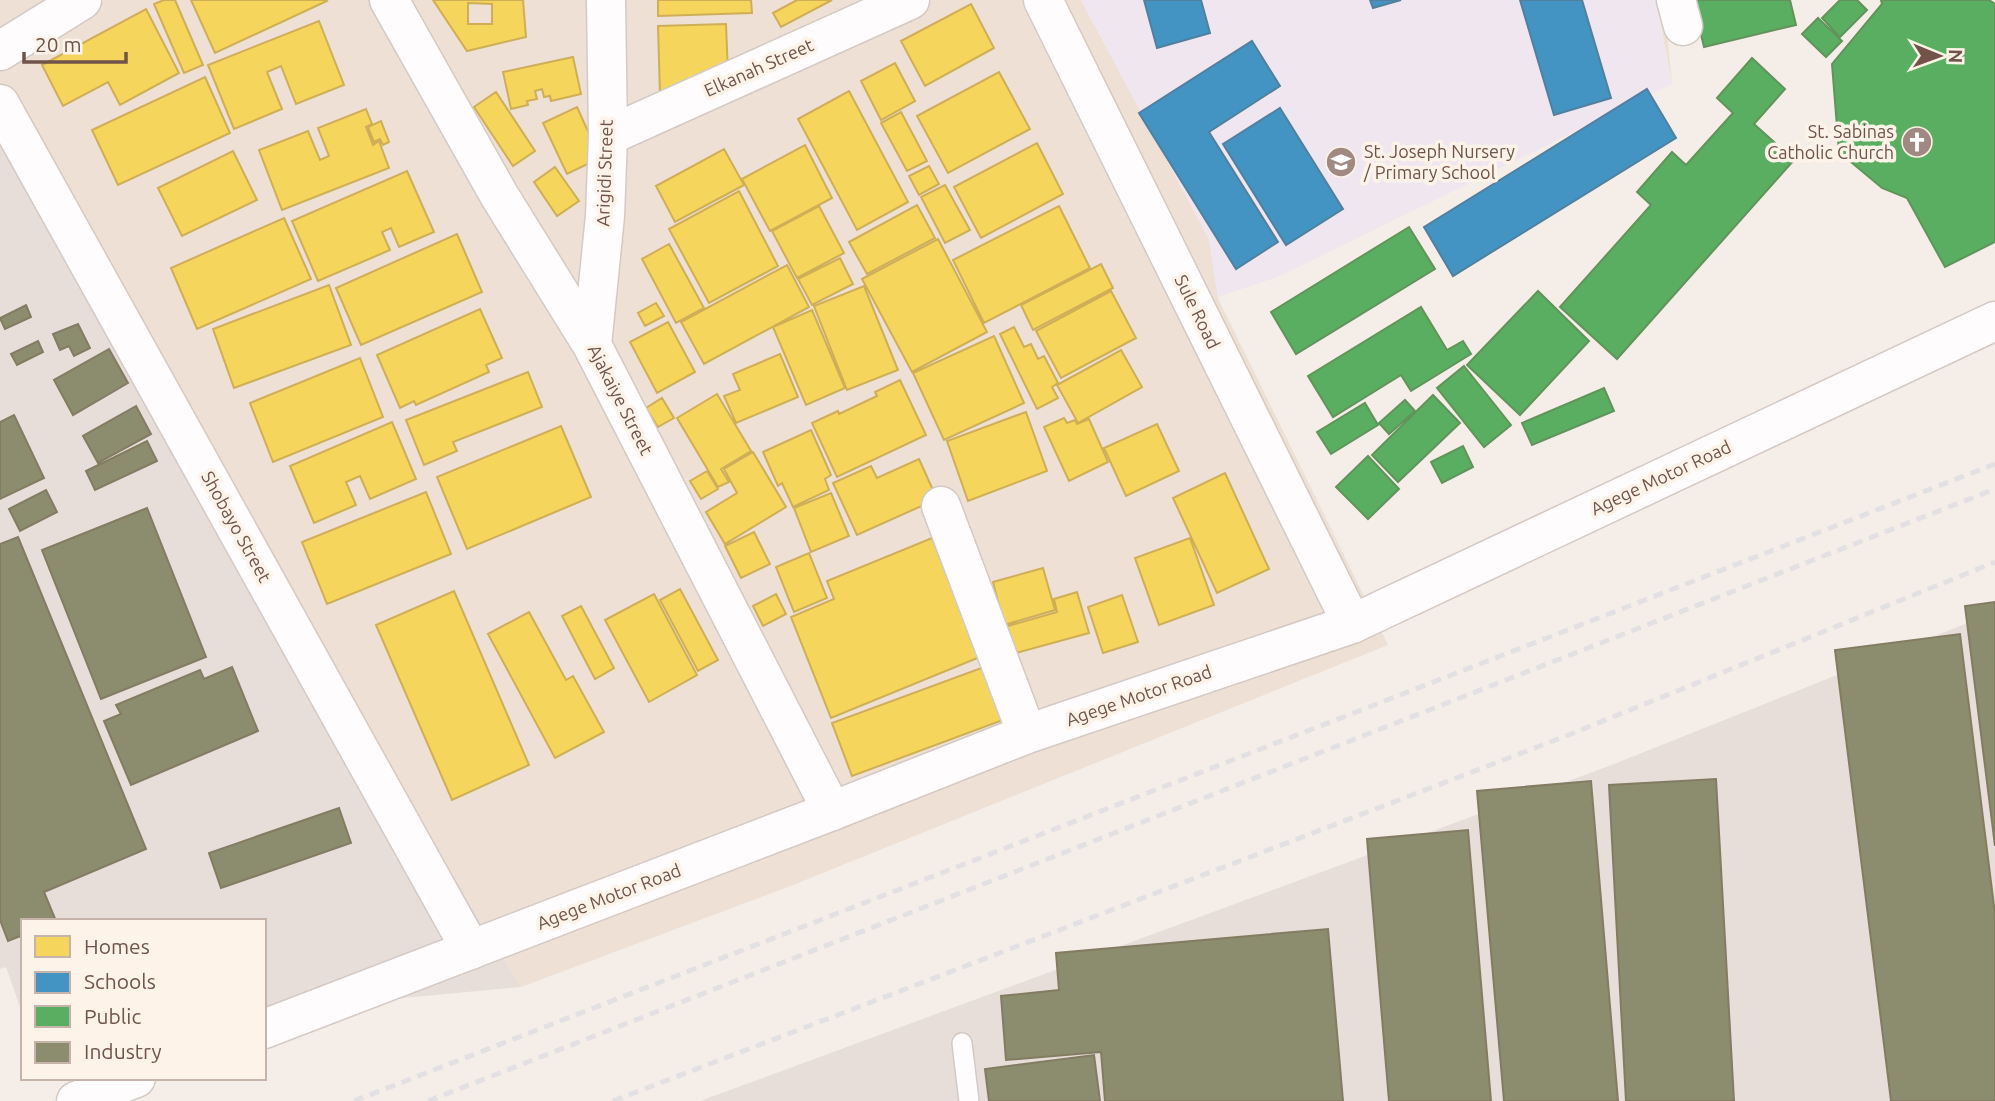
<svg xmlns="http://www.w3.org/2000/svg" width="1995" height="1101" font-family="Ubuntu,sans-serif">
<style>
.residential{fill:#eee0d5}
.industrial{fill:#e7ded9}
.education{fill:#f0e6f0}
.homes{fill:#f6d55c;stroke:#ceae57;stroke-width:2;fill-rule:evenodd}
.schools{fill:#4393c3;stroke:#51809f;stroke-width:2}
.public{fill:#5aae61;stroke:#61935a;stroke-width:2}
.industry{fill:#8c8c6e;stroke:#847b63;stroke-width:2}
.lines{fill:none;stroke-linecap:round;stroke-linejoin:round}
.service-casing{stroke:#d4cac5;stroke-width:22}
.minor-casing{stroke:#d4cac5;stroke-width:41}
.tertiary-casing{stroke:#d4cac5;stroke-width:41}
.secondary-casing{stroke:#d4c9c4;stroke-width:41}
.service{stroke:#fefcfc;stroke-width:19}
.minor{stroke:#fefcfc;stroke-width:38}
.tertiary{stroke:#fefcfc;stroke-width:38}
.secondary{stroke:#fefcfc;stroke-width:38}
.rail{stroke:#e3e0e4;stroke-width:5;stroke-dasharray:10 7;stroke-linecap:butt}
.labels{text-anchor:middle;stroke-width:7;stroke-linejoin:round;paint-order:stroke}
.street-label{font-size:18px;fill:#71534a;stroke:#fef3e8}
.poi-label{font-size:18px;fill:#71534a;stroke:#fef3e8;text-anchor:end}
</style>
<rect width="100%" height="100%" fill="#f5eee8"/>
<path class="residential" d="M0,0H1081L1209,239L1218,298L1388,645L793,885L521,987L0,127Z
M1656,0H1664L1672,84Z"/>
<path class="industrial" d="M0,127L521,987L264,1011V921H23V1016L6,967L0,969Z
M1995,612V1101H700L1609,766Z"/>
<path class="education" d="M1081,0H1656L1672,84L1280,276L1218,297L1209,239Z"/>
<path class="homes" d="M164,0H175L203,65L184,73L154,4Z
M191,0H326L327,1L215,53Z
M433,0H523L526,37L467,51ZM468,3L492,4V24H468Z
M658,0H751L752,13L658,16Z
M797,0H832L781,27L773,13Z
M971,4L994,48L925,86L901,41Z
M146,9L179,73L120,105L108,82L63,106L42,65Z
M319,21L344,85L296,104L281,66L267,72L282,109L234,129L208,65Z
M726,24L728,73L660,95L658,26Z
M573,57L581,94L551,101L550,96L544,97L542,89L535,91L537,99L527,101L528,105L511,109L503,72Z
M895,63L915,101L881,120L861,81Z
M999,72L1030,129L948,173L917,116Z
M205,77L230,133L118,185L92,130Z
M849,91L908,202L857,230L798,119Z
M496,92L535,151L513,166L474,107Z
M577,107L600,158L567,174L543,123Z
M366,109L372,124L366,127L373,145L379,141L389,168L282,210L259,150L308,131L320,160L329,156L318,128Z
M901,112L927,161L907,171L881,123Z
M381,121L389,142L383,145L380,139L374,142L368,127Z
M1037,143L1063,194L981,238L954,187Z
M805,145L832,198L770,231L742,179Z
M724,149L744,185L675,222L656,186Z
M233,151L257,200L182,236L158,188Z
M929,166L939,184L919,195L909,176Z
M555,167L579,201L557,216L534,182Z
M407,171L434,232L399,247L391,228L382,232L390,250L318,281L292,221Z
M945,185L970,230L945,243L921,197Z
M739,191L778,266L709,303L669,229Z
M917,205L935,238L867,274L849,242Z
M819,206L844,253L797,278L772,231Z
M1059,206L1090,268L984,323L953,260Z
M284,218L311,279L197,329L171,268Z
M457,234L482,292L361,345L336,288Z
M938,239L987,332L912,372L862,279Z
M669,244L704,308L676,323L642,259Z
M840,258L853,284L812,305L798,279Z
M1101,264L1113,288L1033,330L1021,305Z
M787,265L809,307L704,364L681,322Z
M329,285L351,345L234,388L213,329Z
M864,286L898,370L847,390L814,306Z
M1111,291L1136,338L1061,378L1036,331Z
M656,303L664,316L645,326L638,313Z
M480,309L502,358L486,365L489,372L416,405L414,401L400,408L377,355Z
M812,310L845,388L806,405L773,327Z
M668,322L695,372L657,393L630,342Z
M1014,327L1024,347L1031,344L1038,359L1044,356L1058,383L1052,387L1058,398L1037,409L1000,334Z
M994,336L1024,403L944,440L913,373Z
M1121,350L1142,387L1078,423L1057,385Z
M780,354L798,397L736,423L724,396L740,390L733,374Z
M360,358L383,417L273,462L250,403Z
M528,372L542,407L453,442L457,451L424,465L406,420Z
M900,380L926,435L837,477L812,423L838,411L839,414L877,396L875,392Z
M717,394L751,451L721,469L729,482L718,487L677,418Z
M662,398L674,418L658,427L646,408Z
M1026,412L1047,471L968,501L947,441Z
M1064,418L1067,423L1075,420L1077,424L1089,419L1108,462L1069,481L1044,427Z
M392,422L416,479L370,499L360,476L346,482L356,505L314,523L290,466Z
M1157,424L1179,471L1126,496L1104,448Z
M561,426L591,497L467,549L437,477Z
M811,430L831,475L825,479L829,490L793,507L782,483L778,486L763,452Z
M753,452L786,507L725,544L706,512L737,493L724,469Z
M919,459L937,499L857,535L833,483L871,466L877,478Z
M707,471L718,489L701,499L690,481Z
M1225,473L1269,569L1217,593L1173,498Z
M426,492L451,554L327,604L302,542Z
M831,493L849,536L811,552L794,508Z
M754,532L770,564L741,578L725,546Z
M932,538L980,657L831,718L791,617L834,599L827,581Z
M1190,538L1214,605L1159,625L1135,558Z
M809,553L827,598L794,612L776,567Z
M1043,568L1055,610L1004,625L993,582Z
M680,589L718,660L698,671L660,600Z
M454,591L529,765L452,800L376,625Z
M1077,592L1089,633L1009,655L1001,628L1057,612L1054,599Z
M654,594L697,675L649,702L605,620Z
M776,594L786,614L763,626L753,606Z
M1122,595L1138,642L1103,653L1088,607Z
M581,606L614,668L595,679L562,616Z
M529,612L566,680L573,676L604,732L555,758L488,634Z
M984,667L1003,720L852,776L832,723Z"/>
<path class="schools" d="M1144,0H1201L1210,33L1157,48Z
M1370,0H1401L1373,8Z
M1520,0H1582L1611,98L1554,115Z
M1252,41L1280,86L1209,132L1278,242L1236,269L1139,113Z
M1647,89L1676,138L1453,276L1424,227Z
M1280,108L1343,209L1286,245L1223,144Z"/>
<path class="public" d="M1693,0H1790L1796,25L1704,47Z
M1840,0H1857L1867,10L1840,37L1822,18Z
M1881,0H1989L1995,4V242L1945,267L1907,198L1882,188L1839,152L1832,64L1882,4Z
M1818,18L1842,41L1826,57L1802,34Z
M1752,58L1785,89L1754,124L1794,160L1617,359L1560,307L1651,205L1637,192L1672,152L1686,165L1733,113L1717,98Z
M1409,227L1435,269L1296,354L1271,312Z
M1538,291L1589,341L1520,415L1467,365Z
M1421,307L1447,350L1463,341L1471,354L1411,391L1401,375L1333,417L1308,376Z
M1464,366L1511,425L1484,447L1437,388Z
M1604,388L1614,411L1532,445L1522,423Z
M1433,395L1460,423L1398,482L1372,455Z
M1405,400L1415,411L1389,434L1379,423Z
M1365,403L1378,425L1331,454L1317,432Z
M1463,446L1473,467L1442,483L1431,462Z
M1368,456L1399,489L1368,519L1336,487Z"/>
<path class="industry" d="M26,305L31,317L5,329L0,318Z
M78,324L90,348L74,356L69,346L60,350L53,334Z
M38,341L43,352L17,365L11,354Z
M109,349L128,383L73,415L54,380Z
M136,406L151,434L98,463L83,436Z
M14,415L44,478L0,499V422Z
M147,441L157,461L95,490L86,471Z
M46,490L57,512L20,531L9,509Z
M147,508L206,657L101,699L42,550Z
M18,537L146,849L44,892L56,921H23V935L8,941L0,920V544Z
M1995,602V846L1965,606Z
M1960,634L1995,914V1101H1891L1835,650Z
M232,667L258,731L131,785L104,721L121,714L116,705L200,670L204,679Z
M1716,779L1734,1101H1626L1609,785Z
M1591,781L1618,1101H1504L1477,791Z
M339,808L351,843L221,888L209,853Z
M1468,830L1491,1101H1389L1367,839Z
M1328,929L1343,1101H1105L1101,1052L1006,1060L1001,996L1059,990L1056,953Z
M1094,1055L1100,1101H989L985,1069Z"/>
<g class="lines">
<g class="service-casing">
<path id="service" d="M962,1043L969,1101"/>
</g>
<g class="minor-casing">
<path id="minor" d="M389,0L499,195L592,345L832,811
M1676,0L1683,26
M0,51L82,0
M0,104L471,950
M608,136L910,0
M592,345L605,216L608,136L606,0
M941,506L1027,734"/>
</g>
<g class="tertiary-casing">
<path id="tertiary" d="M1043,0L1352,624"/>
</g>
<g class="secondary-casing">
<path id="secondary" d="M264,1029L832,811L1027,734L1352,624L1995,321
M76,1101L136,1078"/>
</g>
<use href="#service" class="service"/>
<use href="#minor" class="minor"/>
<use href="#tertiary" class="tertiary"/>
<use href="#secondary" class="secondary"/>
<path class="rail" d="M354,1101L1995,464
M428,1101L1995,489
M613,1101L1566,736L1995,562"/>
</g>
<defs>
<g id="church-disc" transform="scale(1.575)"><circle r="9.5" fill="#9f8981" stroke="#fef3e8"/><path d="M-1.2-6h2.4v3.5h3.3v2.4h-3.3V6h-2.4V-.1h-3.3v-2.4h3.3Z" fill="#fff"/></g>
<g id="school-disc" transform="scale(1.575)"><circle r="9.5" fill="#9f8981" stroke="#fef3e8"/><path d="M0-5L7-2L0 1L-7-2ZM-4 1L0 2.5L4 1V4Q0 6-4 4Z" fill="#fff"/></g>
</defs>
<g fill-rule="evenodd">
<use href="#church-disc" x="1917" y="142"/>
<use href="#school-disc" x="1341" y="162"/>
</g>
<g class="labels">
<g class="street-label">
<text transform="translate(759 68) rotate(-24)" y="6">Elkanah Street</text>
<text transform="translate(605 173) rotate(-88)" y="6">Arigidi Street</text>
<text transform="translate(1197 312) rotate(64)" y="6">Sule Road</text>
<text transform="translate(620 400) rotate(63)" y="6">Ajakaiye Street</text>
<text transform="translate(1661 478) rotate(-25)" y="6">Agege Motor Road</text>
<text transform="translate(236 527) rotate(61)" y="6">Shobayo Street</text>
<text transform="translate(1139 696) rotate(-19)" y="6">Agege Motor Road</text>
<text transform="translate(609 897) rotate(-21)" y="6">Agege Motor Road</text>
</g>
<g class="poi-label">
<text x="1894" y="138">St. Sabinas<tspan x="1894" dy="21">Catholic Church</tspan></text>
<text x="1364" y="158" text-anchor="start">St. Joseph Nursery<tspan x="1364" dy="21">/ Primary School</tspan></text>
</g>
</g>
<rect x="21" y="919" width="245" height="161" fill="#fef3e8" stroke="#c6b3a9" stroke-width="2"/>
<rect x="35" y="936" width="35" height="21" fill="#f6d55c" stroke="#c6b3a9" stroke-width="2"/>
<text x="84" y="954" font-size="21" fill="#71534a">Homes</text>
<rect x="35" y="972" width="35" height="21" fill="#4393c3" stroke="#c6b3a9" stroke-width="2"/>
<text x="84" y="989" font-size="21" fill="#71534a">Schools</text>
<rect x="35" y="1006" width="35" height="21" fill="#5aae61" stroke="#c6b3a9" stroke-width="2"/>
<text x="84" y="1024" font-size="21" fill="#71534a">Public</text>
<rect x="35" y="1042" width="35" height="21" fill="#8c8c6e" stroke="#c6b3a9" stroke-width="2"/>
<text x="84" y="1059" font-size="21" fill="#71534a">Industry</text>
<g transform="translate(1939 56) rotate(91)" stroke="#fef3e8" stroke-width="5" paint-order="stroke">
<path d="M0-5L12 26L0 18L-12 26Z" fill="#71534a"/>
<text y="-10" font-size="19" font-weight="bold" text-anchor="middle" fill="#71534a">N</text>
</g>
<path d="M24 52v10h102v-10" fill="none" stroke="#71534a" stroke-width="3.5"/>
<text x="35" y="52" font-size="21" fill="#71534a" stroke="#fef3e8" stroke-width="5" paint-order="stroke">20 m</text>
</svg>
